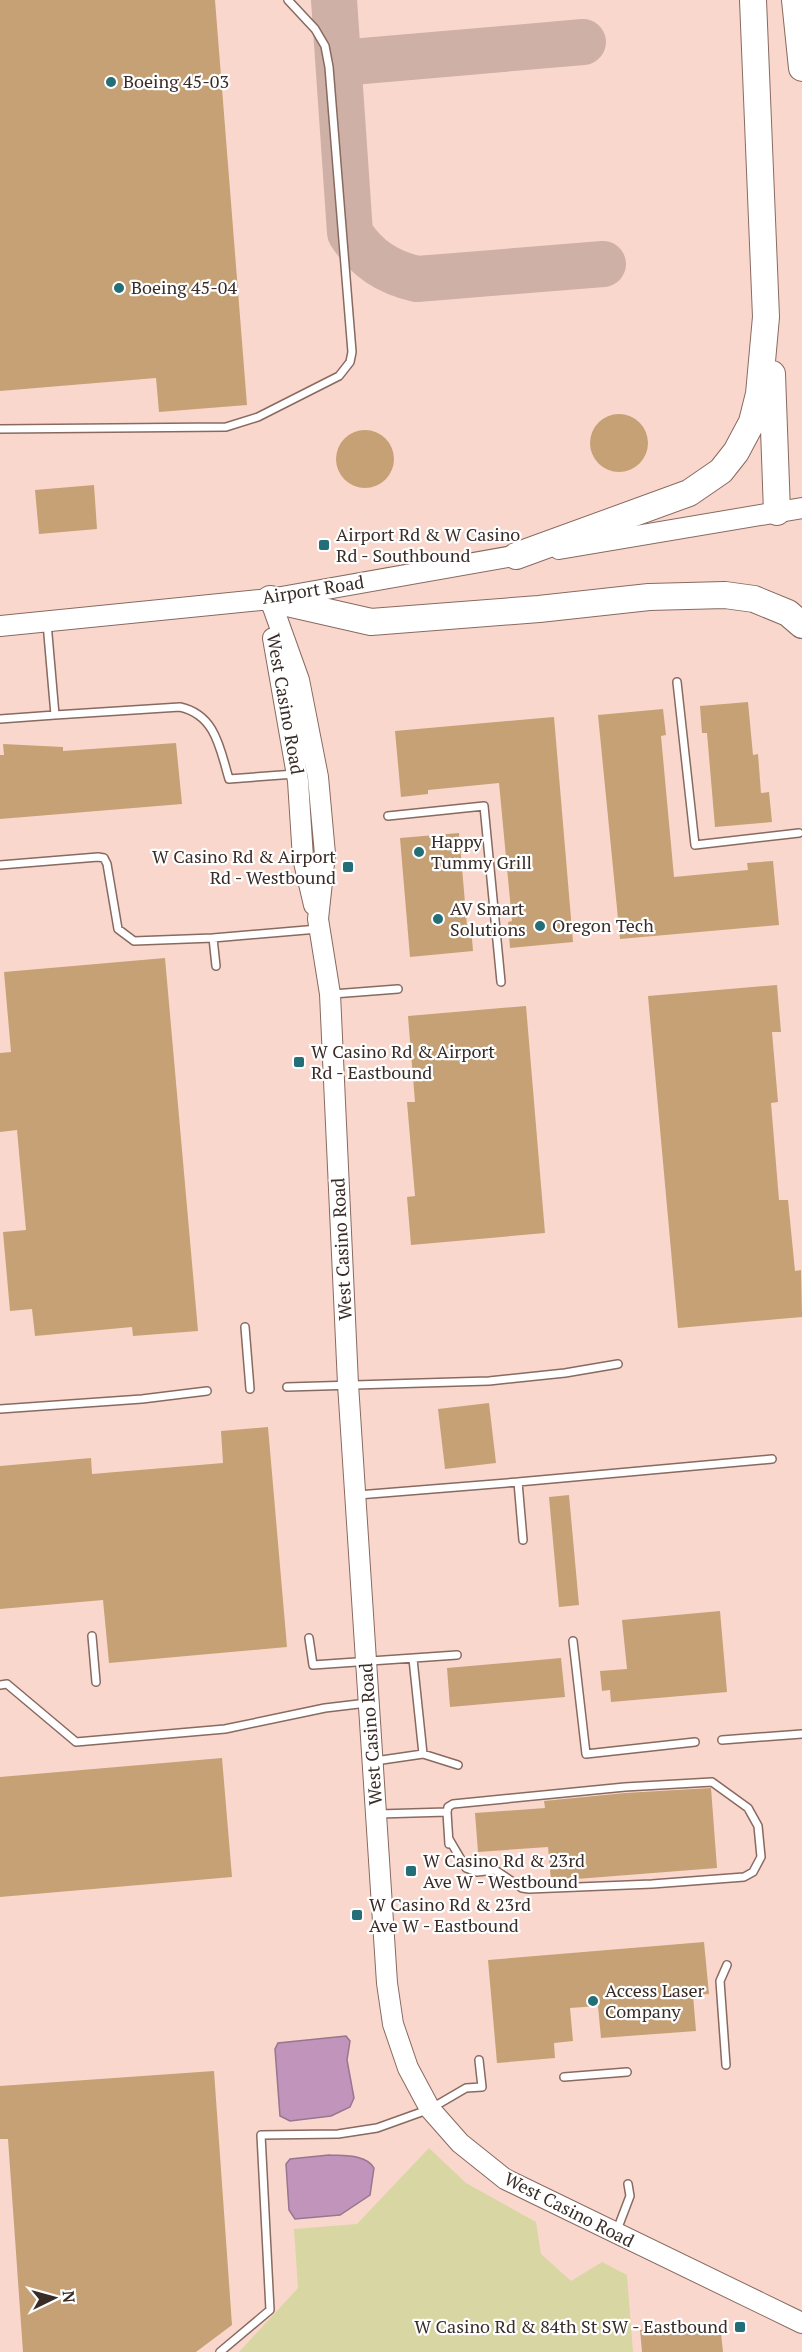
<svg xmlns="http://www.w3.org/2000/svg" width="802" height="2352" font-family="'PT Serif',serif">
<style>
.green{fill:#d8d6a3}
.water{fill:#c195bb;stroke:#98768f;stroke-width:1.5}
.lines{fill:none;stroke-linecap:round;stroke-linejoin:round}
.taxiway{stroke:#ceb0a6;stroke-width:46}
.building{fill:#c6a175}
.lane-casing{stroke:#886a60;stroke-width:10}
.secondary-casing{stroke:#886a60;stroke-width:22}
.highway-casing{stroke:#886a60;stroke-width:28}
.lane{stroke:#fff;stroke-width:7}
.secondary{stroke:#fff;stroke-width:20}
.highway{stroke:#fff;stroke-width:26}
.poi-dot{fill:#246e77;stroke:#fff;stroke-width:2}
.labels{text-anchor:middle;stroke-width:4.5;stroke-linejoin:round;paint-order:stroke}
.poi-label{font-size:18px;fill:#392c27;stroke:#fff;text-anchor:start}
.street-label{font-size:18px;fill:#392c27;stroke:#fff}
</style>
<rect width="100%" height="100%" fill="#fad7cc"/>
<path class="green" d="M429,2148L466,2183L536,2222L541,2254L571,2281L602,2262L627,2275L633,2352H239L298,2288L294,2229L357,2224Z"/>
<path class="water" d="M346,2036L350,2041L347,2060L354,2098L350,2107L331,2116L290,2121L280,2116L275,2049L278,2043Z
M329,2155C344,2156 366,2154 374,2168L370,2195L340,2215L295,2219L289,2210L286,2164L290,2159Z"/>
<g class="lines">
<path class="taxiway" d="M334,0L350,233C367,259 387,272 417,279L603,264
M340,63L583,42"/>
</g>
<path class="building" d="M0,0H215L247,405L159,412L156,378L0,391Z
M590 443a29 29 0 1 1 58 0a29 29 0 1 1-58 0Z
M336 459a29 29 0 1 1 58 0a29 29 0 1 1-58 0Z
M94,485L97,529L39,534L35,490Z
M748,702L753,755L758,754L761,793L769,792L772,822L715,827L707,733H702L700,706Z
M663,709L666,735L661,736L674,877L748,870L747,863L773,861L779,925L620,939L598,715Z
M554,717L573,942L510,948L508,922L512,921L499,783L428,790V794L401,797L395,731Z
M176,743L182,804L0,819V755H4L3,744L63,747V751Z
M459,833L467,926H471L473,951L410,957L400,838Z
M165,958L198,1331L133,1336L132,1327L35,1336L32,1309L10,1311L3,1232L26,1230L17,1130L0,1132V1053L11,1052L4,972Z
M777,985L781,1032H772L778,1102L771,1103L779,1200H788L795,1271L801,1270L802,1317L678,1328L648,996Z
M526,1006L545,1233L411,1245L407,1197L415,1196L407,1102H415L408,1016Z
M489,1403L496,1463L445,1469L438,1409Z
M268,1427L287,1647L109,1663L103,1600L0,1609V1466L91,1458L92,1474L223,1463L221,1431Z
M569,1495L579,1605L559,1607L549,1497Z
M720,1611L727,1692L611,1702L610,1690L602,1691L600,1671L627,1669L622,1620Z
M561,1658L565,1697L450,1707L447,1668Z
M222,1758L232,1877L0,1897V1777Z
M711,1788L717,1868L551,1881L548,1847L478,1852L475,1813L545,1808L544,1801L625,1793Z
M704,1942L709,1994L693,1995L696,2031L601,2038L598,2006L570,2008L573,2041L554,2043L555,2058L497,2063L488,1960Z
M214,2071L232,2325L196,2352H23L8,2139H0V2086Z
M720,2323L723,2352H642L640,2330Z"/>
<g class="lines">
<g class="lane-casing">
<path id="lane" d="M0,429L226,427L258,417L339,376L350,362L352,352L329,67L325,46L315,29L288,0
M677,682L695,845L799,833
M55,715L180,707C216,715 220,749 229,779L295,774
M0,719L55,715L47,623
M388,816L484,806L501,982
M0,865L98,857L104,858L107,864L118,929L134,941L213,938
M216,966L213,938L318,929
M333,994L398,989
M245,1327L250,1389
M287,1387L489,1381L565,1373L618,1364
M0,1409L142,1399L207,1391
M518,1482L772,1459
M358,1495L518,1482L523,1540
M92,1636L96,1682
M309,1638L313,1665L457,1655
M573,1641L586,1754L695,1742
M413,1659L423,1754
M0,1685L7,1684L76,1742L225,1729L325,1708L367,1703
M722,1740L802,1734
M375,1761L423,1754L458,1765
M447,1812L448,1807L453,1804L625,1787L712,1782L748,1808L758,1826L761,1857L753,1872L744,1877L652,1884L529,1889L522,1888L495,1870L477,1872L466,1868L449,1839
M379,1814L447,1812L449,1844
M726,2065L720,1981L727,1965
M564,2077L627,2072
M617,2230L630,2196L628,2184
M220,2352L270,2310L261,2135L338,2134L377,2128L430,2109L466,2088L482,2087L479,2060"/>
</g>
<g class="secondary-casing">
<path id="secondary" d="M559,549L802,508
M270,599L299,680L318,777L325,854L318,919L330,994L348,1384L387,1983L393,2024L408,2068L430,2109L460,2143L505,2179L802,2323
M0,626L270,599L530,553
M273,638L298,781L303,858L314,905"/>
</g>
<g class="highway-casing">
<path id="highway" d="M795,0L802,68
M772,374L777,512
M516,556L689,493L721,471L736,452L752,422L759,394L766,317L753,0
M270,599L371,622L539,609L649,597L725,595L754,599L788,613L802,625"/>
</g>
<use href="#lane" class="lane"/>
<use href="#secondary" class="secondary"/>
<use href="#highway" class="highway"/>
</g>
<g class="poi-dot">
<circle cx="111" cy="82" r="6"/>
<circle cx="119" cy="288" r="6"/>
<rect x="318" y="539" width="12" height="12" rx="3"/>
<circle cx="419" cy="852" r="6"/>
<rect x="342" y="861" width="12" height="12" rx="3"/>
<circle cx="438" cy="919" r="6"/>
<circle cx="540" cy="926" r="6"/>
<rect x="293" y="1056" width="12" height="12" rx="3"/>
<rect x="405" y="1865" width="12" height="12" rx="3"/>
<rect x="351" y="1909" width="12" height="12" rx="3"/>
<circle cx="593" cy="2001" r="6"/>
<rect x="734" y="2321" width="12" height="12" rx="3"/>
</g>
<g class="labels">
<g class="poi-label">
<text x="123" y="88">Boeing 45-03</text>
<text x="131" y="294">Boeing 45-04</text>
<text x="336" y="541">Airport Rd &amp; W Casino<tspan x="336" dy="21">Rd - Southbound</tspan></text>
<text x="431" y="848">Happy<tspan x="431" dy="21">Tummy Grill</tspan></text>
<text x="336" y="863" text-anchor="end">W Casino Rd &amp; Airport<tspan x="336" dy="21">Rd - Westbound</tspan></text>
<text x="450" y="915">AV Smart<tspan x="450" dy="21">Solutions</tspan></text>
<text x="552" y="932">Oregon Tech</text>
<text x="311" y="1058">W Casino Rd &amp; Airport<tspan x="311" dy="21">Rd - Eastbound</tspan></text>
<text x="423" y="1867">W Casino Rd &amp; 23rd<tspan x="423" dy="21">Ave W - Westbound</tspan></text>
<text x="369" y="1911">W Casino Rd &amp; 23rd<tspan x="369" dy="21">Ave W - Eastbound</tspan></text>
<text x="605" y="1997">Access Laser<tspan x="605" dy="21">Company</tspan></text>
<text x="728" y="2333" text-anchor="end">W Casino Rd &amp; 84th St SW - Eastbound</text>
</g>
<g class="street-label">
<text transform="translate(313 590) rotate(-9)" y="6">Airport Road</text>
<text transform="translate(285 704) rotate(80)" y="6">West Casino Road</text>
<text transform="translate(342 1249) rotate(-93)" y="6">West Casino Road</text>
<text transform="translate(371 1734) rotate(-94)" y="6">West Casino Road</text>
<text transform="translate(569 2210) rotate(27)" y="6">West Casino Road</text>
</g>
</g>
<g transform="translate(54 2298) rotate(85)" stroke="#ffffff" stroke-width="4.5" paint-order="stroke">
<path d="M0-4.5L10 22L0 15L-10 22Z" fill="#392c27"/>
<text y="-9" font-size="16" font-weight="bold" text-anchor="middle" fill="#392c27">N</text>
</g>
</svg>
